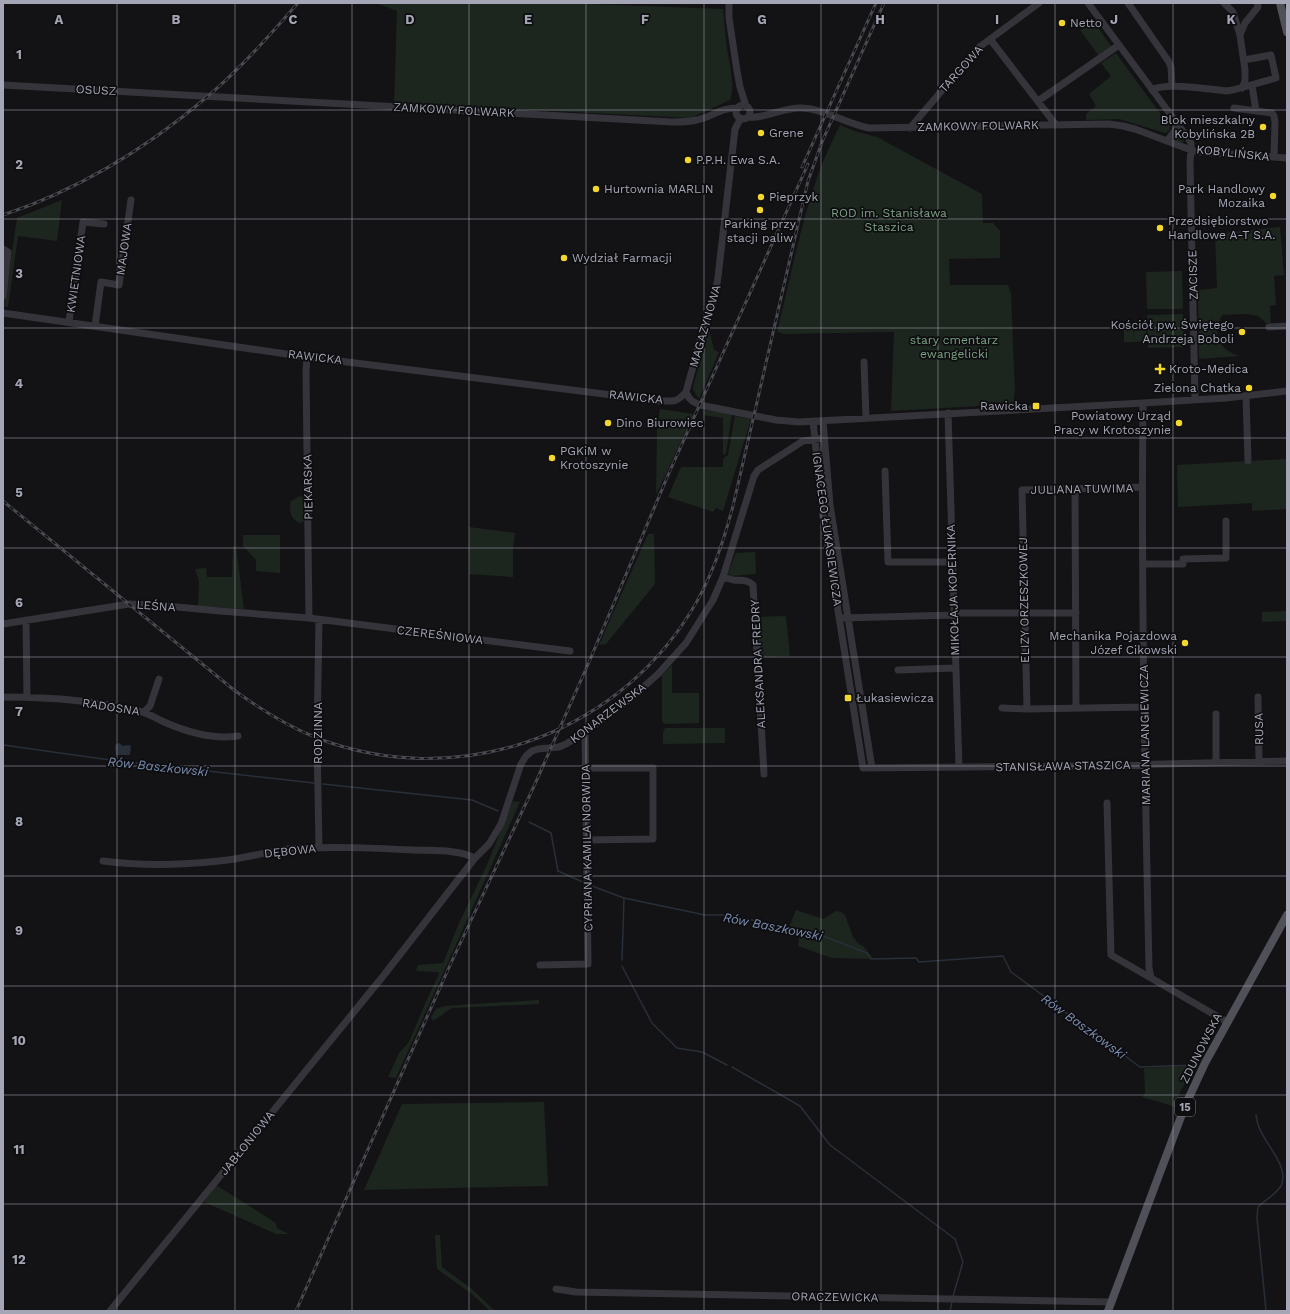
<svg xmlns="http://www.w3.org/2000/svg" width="1290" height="1314" font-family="'Work Sans',sans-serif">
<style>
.green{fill:#1d251f}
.water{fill:#292f39}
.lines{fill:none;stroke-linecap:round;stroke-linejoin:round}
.stream{stroke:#292f39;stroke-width:1.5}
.minor{stroke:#34343a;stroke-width:7}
.major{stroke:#505059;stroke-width:8}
.rail-casing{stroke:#494951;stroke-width:3}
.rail{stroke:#0e0e10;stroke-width:1.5;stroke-dasharray:4.5;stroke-linecap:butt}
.grid{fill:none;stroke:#a4a6b5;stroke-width:1;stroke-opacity:0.55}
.poi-dot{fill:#f4d72c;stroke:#0e0e10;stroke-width:1.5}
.labels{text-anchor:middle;stroke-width:3.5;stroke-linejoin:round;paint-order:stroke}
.shield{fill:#0e0e10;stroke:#777884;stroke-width:1}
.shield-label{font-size:11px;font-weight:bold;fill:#a4a6b5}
.poi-label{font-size:12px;fill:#a4a6b5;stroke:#0e0e10;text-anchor:start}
.street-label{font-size:12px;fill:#a4a6b5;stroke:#0e0e10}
.park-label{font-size:12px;fill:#7ba185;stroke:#0e0e10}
.water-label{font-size:13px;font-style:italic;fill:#7a8db1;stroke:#0e0e10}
.grid-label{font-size:13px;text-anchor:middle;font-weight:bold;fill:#a4a6b5;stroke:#0e0e10;stroke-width:3.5;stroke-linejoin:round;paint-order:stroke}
</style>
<rect width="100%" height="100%" fill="#131315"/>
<path class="green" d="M376,3H565L723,9C724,20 725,30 726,41C728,58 736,84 730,100L691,118L394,103L397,11Z
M1093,21L1112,47L1099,56L1080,30Z
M1116,53L1170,127L1169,131L1165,133L1119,119L1086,120V114L1096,106L1089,94L1111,76L1101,63Z
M840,125L854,131L877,137L982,194L983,223H993L1000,231V258L949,259L950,285H1008L1011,293L1015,393L1014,394V404L891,411L894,332L784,334L777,332C790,280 800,226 818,175C824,158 832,141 840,125Z
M1179,132L1184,140L1183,142L1180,143L1173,139Z
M62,200L57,241L18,236L8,307L4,306L17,218Z
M1280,227L1284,275L1274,276L1276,305L1270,306L1271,323H1266L1258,316L1246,314L1222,315C1216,328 1214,341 1227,350C1231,353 1235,354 1239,356L1199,359L1198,290L1217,288L1215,234Z
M1182,271L1183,309H1147L1146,272Z
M1183,314L1184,347L1148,348L1147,315Z
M1134,322H1146V341L1134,342Z
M1124,323H1133L1134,342H1124Z
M709,329L714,350L719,352L699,399L693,390V387Z
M660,409L694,414L656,495L657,429Z
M705,410L732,414L726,453L723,455V418L703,415Z
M735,416L751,419L723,511L716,508L713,512L668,497L681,467H723V459L728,455Z
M1287,459V509L1252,511V503L1178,507L1177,465Z
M300,496L305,498L304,521L300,523C290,519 289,511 291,501Z
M469,527L515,533L513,549V577L469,574Z
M648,534H654L655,584L606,644L599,645Z
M243,535H280V573L256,571V560L243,546Z
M233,546H236L244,609L198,606L199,581L195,569L206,568L207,577H232Z
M755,552L756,574L731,576L728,573L736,553Z
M1287,611V621L1262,622V612Z
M786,616L790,656L761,657L758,617Z
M672,665V693H699V723L665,724L662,721V675Z
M665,728H725V743L663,744V732Z
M513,801L520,802L396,1078L388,1077L399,1053L409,1042L424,1006L439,974L438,972L416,971L418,965L443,963L459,923L486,867Z
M796,910L823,919L836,911L841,912L845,915L853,937L858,943L864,947L872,957L871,959L832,958L798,946L799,936L792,930L789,927Z
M539,1000V1004L452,1008L433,1021L431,1017L436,1009L444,1006Z
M1188,1066L1192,1070L1177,1098L1174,1097L1173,1100L1178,1103L1176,1107L1142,1097L1145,1093L1144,1068Z
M544,1102L548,1186L364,1190L402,1104Z
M216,1185L276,1223L277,1228L289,1234H276L204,1202Z
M435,1235H440L442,1267L473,1290L495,1311H490L472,1294L437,1269Z"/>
<path class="water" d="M119,743L123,746L128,745L131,746L130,755H116L115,745Z"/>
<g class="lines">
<path class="stream" d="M3,745L103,759L314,783
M323,784L472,800L498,811
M529,822L551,833L558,871L585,883
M592,886L624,898L705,915H728L818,934L867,953L871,959L916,958L919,962L1003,956L1011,972L1140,1067L1196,1065
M622,960L624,898
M622,966L652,1023L677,1048L702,1052L727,1065
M732,1067L800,1106L830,1145L955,1239L963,1262L953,1296
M1256,1115C1257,1119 1257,1124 1259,1127C1265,1145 1290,1166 1281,1186C1275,1195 1265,1200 1258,1207L1257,1218L1266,1311
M950,1311L952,1302"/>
<path class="minor" d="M729,3V18L737,71L740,87L746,106
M1088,3L1188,138L1191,143V150L1190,162L1195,400
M1128,3L1169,62L1171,67L1172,86
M1224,3L1233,12L1240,35L1245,70V81L1242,88
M1240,35L1245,23L1258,7L1257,3
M990,39L1056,125
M3,85L672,122C683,122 693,122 704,118C718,113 722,108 738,108
M1252,85L1256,111
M1152,90C1166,82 1209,89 1226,91L1233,90L1276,78L1271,55L1244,60
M1038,101L1119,45
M736 112a7 7 0 1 1 14 0a7 7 0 1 1-14 0Z
M1234,108L1272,113L1274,116L1275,122L1274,157
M748,117C766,119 783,107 802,108C825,109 846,124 869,128L1109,124L1123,126L1135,129L1191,150L1200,152L1287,158
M910,128L978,48L1039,3
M1167,141L1179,125
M3,249L8,252L3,296
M3,313L307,357L660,401C674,401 676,403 686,392L704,327L715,295L718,277L735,129L741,118
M69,322L83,222L104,224
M95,326L101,282L119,285L131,200
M1269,327L1287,326
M307,357L306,372L309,618
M864,362L866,418
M686,392C689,400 693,402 700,405L776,420L799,422L1143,403L1226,398L1287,391
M1246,396L1248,461
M1143,403C1141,591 1145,780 1149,968L1151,978L1227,1022
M948,413L959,767
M813,421L823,516L863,768L1086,766L1287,761
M823,421L830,505L872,768
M885,471L888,562H953
M1075,489L1076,708
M1143,564H1183V559L1226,558V521
M723,577C726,578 730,579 733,580C741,581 747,579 753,585L764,774
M843,618L955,615L960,613H1076
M26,620L27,697
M3,624L129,604L155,605L220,611L309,618L570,651
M898,670L955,668
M3,697C48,697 99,701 142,712C150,714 157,719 164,722C187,732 213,740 238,736
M1258,697L1259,762
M1002,708L1027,709L1145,707
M1027,709L1022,490L1142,487
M144,712L150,706L159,679
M1216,714V762
M586,768H653V839L587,840
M1107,803L1111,955L1151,978
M319,847L317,738L319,620
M103,861C141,866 181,865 219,861C242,859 265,852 288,849C329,846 371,848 413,850C432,851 458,849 475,858
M540,965L588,964L585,732
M556,1289L576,1292L1112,1302
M110,1311L384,975L475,858L489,844L501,824L521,764L526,756L532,751L538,749L559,747L566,744L585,732L630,699L658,674L686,643L713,600L723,577L754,476L758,470L803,441L824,438"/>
<path class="major" d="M1280,3L1287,32
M1108,1311L1185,1106L1205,1063L1287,915"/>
<g class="rail-casing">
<path id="rail" d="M802,167L876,3
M3,215C78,190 147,148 207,97C240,69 269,36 298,3
M3,501L234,690C260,709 287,726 317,738C455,791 612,738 690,613C711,580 723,543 733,506L808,181L822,142L884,3
M296,1311L451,963L535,784L589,662L669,473L808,164"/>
</g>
<use href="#rail" class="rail"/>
</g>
<path class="grid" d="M117,3V1311M235,3V1311M352,3V1311M469,3V1311M586,3V1311M704,3V1311M821,3V1311M938,3V1311M1055,3V1311M1173,3V1311M3,110H1287M3,219H1287M3,328H1287M3,438H1287M3,548H1287M3,657H1287M3,766H1287M3,876H1287M3,986H1287M3,1095H1287M3,1204H1287"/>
<g class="poi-dot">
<circle cx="1062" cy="23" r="4"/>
<circle cx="1263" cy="127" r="4"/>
<circle cx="761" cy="133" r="4"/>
<circle cx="688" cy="160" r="4"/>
<circle cx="596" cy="189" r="4"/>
<circle cx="1273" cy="196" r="4"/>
<circle cx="761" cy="197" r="4"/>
<circle cx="760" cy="210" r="4"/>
<circle cx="1160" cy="228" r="4"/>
<circle cx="564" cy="258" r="4"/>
<circle cx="1242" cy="332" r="4"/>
<path d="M1158 363h4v4h4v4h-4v4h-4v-4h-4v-4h4z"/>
<circle cx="1249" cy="388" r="4"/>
<rect x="1032" y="402" width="8" height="8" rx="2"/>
<circle cx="608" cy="423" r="4"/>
<circle cx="1179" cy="423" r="4"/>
<circle cx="552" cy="458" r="4"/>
<circle cx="1185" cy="643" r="4"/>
<rect x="844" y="694" width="8" height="8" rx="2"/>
</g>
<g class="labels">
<rect class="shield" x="1175" y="1098" width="20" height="18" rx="3"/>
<g class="shield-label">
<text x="1185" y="1111">15</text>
</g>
<g class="poi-label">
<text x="1070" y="27">Netto</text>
<text x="1255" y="124" text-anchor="end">Blok mieszkalny<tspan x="1255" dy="14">Kobylińska 2B</tspan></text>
<text x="769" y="137">Grene</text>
<text x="696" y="164">P.P.H. Ewa S.A.</text>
<text x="604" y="193">Hurtownia MARLIN</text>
<text x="1265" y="193" text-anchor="end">Park Handlowy<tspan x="1265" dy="14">Mozaika</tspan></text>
<text x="769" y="201">Pieprzyk</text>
<text x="1168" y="225">Przedsiębiorstwo<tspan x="1168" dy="14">Handlowe A-T S.A.</tspan></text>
<text x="760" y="228" text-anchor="middle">Parking przy<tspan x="760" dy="14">stacji paliw</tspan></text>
<text x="572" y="262">Wydział Farmacji</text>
<text x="1234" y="329" text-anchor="end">Kościół pw. Świętego<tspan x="1234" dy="14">Andrzeja Boboli</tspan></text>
<text x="1169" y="373">Kroto-Medica</text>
<text x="1241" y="392" text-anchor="end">Zielona Chatka</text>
<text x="1028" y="410" text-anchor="end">Rawicka</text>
<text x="1171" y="420" text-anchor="end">Powiatowy Urząd<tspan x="1171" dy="14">Pracy w Krotoszynie</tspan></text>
<text x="616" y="427">Dino Biurowiec</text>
<text x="560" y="455">PGKiM w<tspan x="560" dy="14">Krotoszynie</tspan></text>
<text x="1177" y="640" text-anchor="end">Mechanika Pojazdowa<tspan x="1177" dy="14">Józef Cikowski</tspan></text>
<text x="856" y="702">Łukasiewicza</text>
</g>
<g class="street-label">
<text transform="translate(961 69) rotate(-48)" y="4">TARGOWA</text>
<text transform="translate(96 90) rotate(3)" y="4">OSUSZ</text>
<text transform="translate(454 110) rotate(3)" y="4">ZAMKOWY FOLWARK</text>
<text transform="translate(978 126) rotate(-1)" y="4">ZAMKOWY FOLWARK</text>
<text transform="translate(1233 153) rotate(6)" y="4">KOBYLIŃSKA</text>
<text transform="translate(124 249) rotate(-82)" y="4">MAJOWA</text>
<text transform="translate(76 274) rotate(-82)" y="4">KWIETNIOWA</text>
<text transform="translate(1193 275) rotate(-92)" y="4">ZACISZE</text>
<text transform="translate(705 326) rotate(-74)" y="4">MAGAZYNOWA</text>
<text transform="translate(315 357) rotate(7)" y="4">RAWICKA</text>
<text transform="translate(636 397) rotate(6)" y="4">RAWICKA</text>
<text transform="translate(308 487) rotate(-91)" y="4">PIEKARSKA</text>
<text transform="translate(1082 489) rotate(-1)" y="4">JULIANA TUWIMA</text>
<text transform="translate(827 529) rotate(82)" y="4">IGNACEGO ŁUKASIEWICZA</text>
<text transform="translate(953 590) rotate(-92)" y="4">MIKOŁAJA KOPERNIKA</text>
<text transform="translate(1024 600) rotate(-91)" y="4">ELIZY ORZESZKOWEJ</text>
<text transform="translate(156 606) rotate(4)" y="4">LEŚNA</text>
<text transform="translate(440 635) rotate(7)" y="4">CZEREŚNIOWA</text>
<text transform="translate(758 664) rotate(-93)" y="4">ALEKSANDRA FREDRY</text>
<text transform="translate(111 707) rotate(9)" y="4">RADOSNA</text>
<text transform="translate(608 713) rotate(-37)" y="4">KONARZEWSKA</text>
<text transform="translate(1259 729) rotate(-91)" y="4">RUSA</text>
<text transform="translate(318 733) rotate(-90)" y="4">RODZINNA</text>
<text transform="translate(1145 735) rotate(-91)" y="4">MARIANA LANGIEWICZA</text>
<text transform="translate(1063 766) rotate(-1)" y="4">STANISŁAWA STASZICA</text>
<text transform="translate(587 848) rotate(-91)" y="4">CYPRIANA KAMILA NORWIDA</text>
<text transform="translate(290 851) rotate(-6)" y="4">DĘBOWA</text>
<text transform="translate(1201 1048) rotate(-63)" y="4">ZDUNOWSKA</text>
<text transform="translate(247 1143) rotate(-51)" y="4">JABŁONIOWA</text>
<text transform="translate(835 1297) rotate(1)" y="4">ORACZEWICKA</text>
</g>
<g class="park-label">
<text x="889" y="217">ROD im. Stanisława<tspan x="889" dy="14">Staszica</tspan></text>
<text x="954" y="344">stary cmentarz<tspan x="954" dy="14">ewangelicki</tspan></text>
</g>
<g class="water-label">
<text transform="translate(158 766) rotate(6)" y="5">Rów Baszkowski</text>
<text transform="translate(773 926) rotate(11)" y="5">Rów Baszkowski</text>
<text transform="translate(1084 1026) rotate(36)" y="5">Rów Baszkowski</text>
</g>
</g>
<g class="grid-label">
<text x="59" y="24">A</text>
<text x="176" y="24">B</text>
<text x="293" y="24">C</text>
<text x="410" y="24">D</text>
<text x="528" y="24">E</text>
<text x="645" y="24">F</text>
<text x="762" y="24">G</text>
<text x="880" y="24">H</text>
<text x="997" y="24">I</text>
<text x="1114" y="24">J</text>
<text x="1231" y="24">K</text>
<text x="19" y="59">1</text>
<text x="19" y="169">2</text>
<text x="19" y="278">3</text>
<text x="19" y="388">4</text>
<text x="19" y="497">5</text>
<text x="19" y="607">6</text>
<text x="19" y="716">7</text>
<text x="19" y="826">8</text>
<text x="19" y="935">9</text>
<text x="19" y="1045">10</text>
<text x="19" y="1154">11</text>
<text x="19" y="1264">12</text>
</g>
<rect width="1290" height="1314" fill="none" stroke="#a4a6b5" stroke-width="8"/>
</svg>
